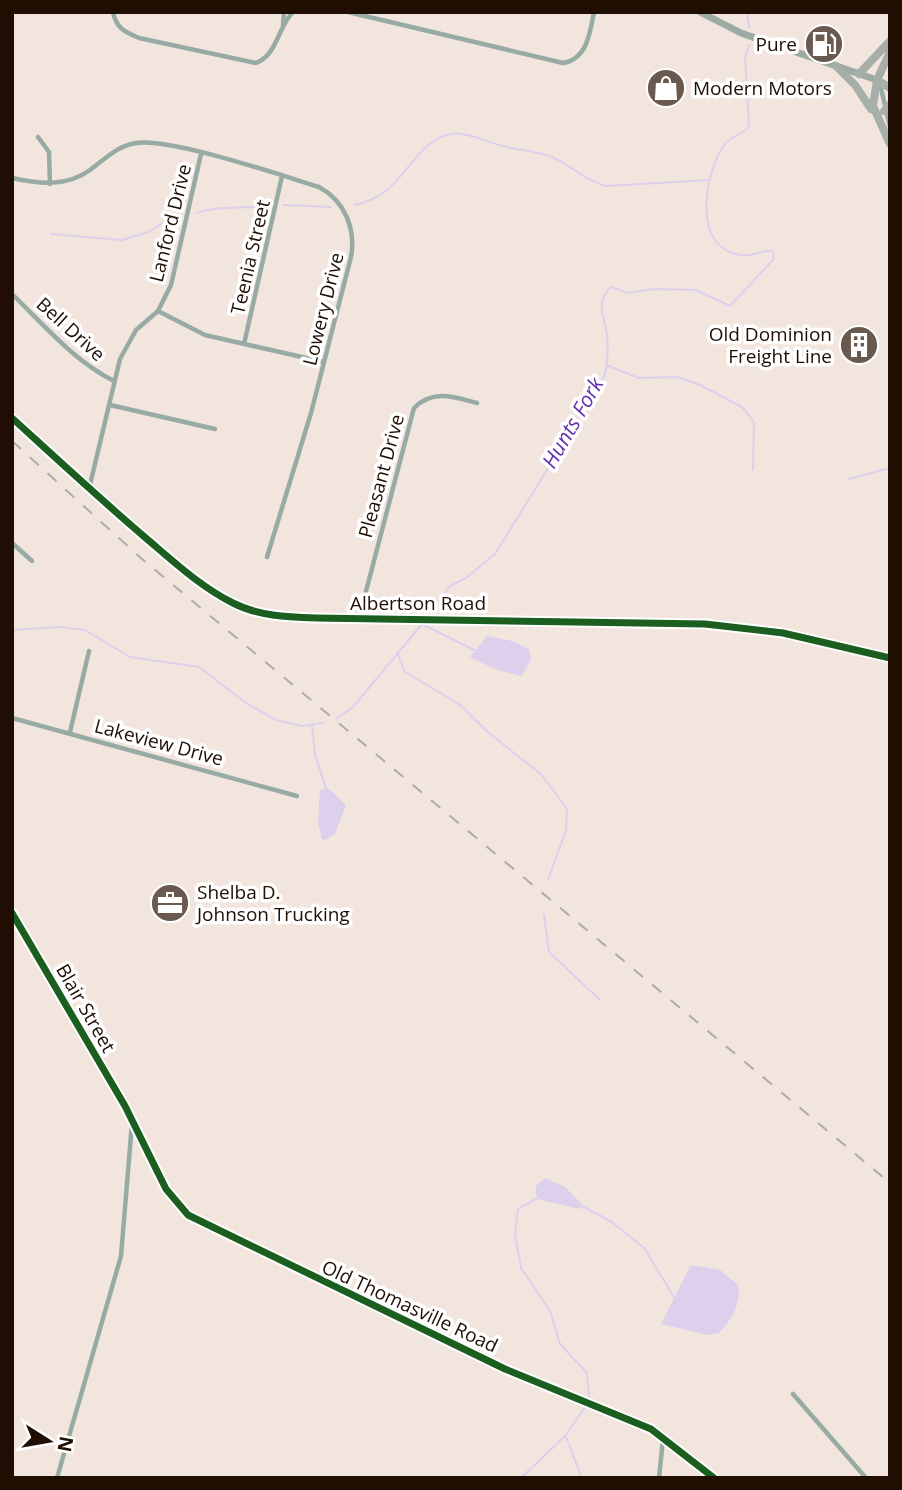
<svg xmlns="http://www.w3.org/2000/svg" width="902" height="1490" font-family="'Open Sans',sans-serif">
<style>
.water{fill:#dcd0ec}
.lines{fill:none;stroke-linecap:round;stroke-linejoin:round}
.stream{stroke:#dcd0ec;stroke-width:2}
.minor{stroke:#97aba4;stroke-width:4.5}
.tertiary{stroke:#97aba4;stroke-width:6}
.secondary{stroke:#9eaba4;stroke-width:7}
.primary{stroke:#a6afa8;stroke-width:8}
.trunk{stroke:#a6aea7;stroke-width:8}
.rail{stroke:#abaea6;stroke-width:2;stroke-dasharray:12 12;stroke-linecap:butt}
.cycleway-casing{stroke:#fff;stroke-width:11}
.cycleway{stroke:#1b5e20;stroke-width:7}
.labels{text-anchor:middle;stroke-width:7;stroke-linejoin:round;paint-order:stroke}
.poi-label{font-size:19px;fill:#200e02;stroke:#fff;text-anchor:end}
.street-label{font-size:19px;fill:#200e02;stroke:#fff}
.water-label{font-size:21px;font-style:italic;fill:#6432ac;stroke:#fff}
</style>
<rect width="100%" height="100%" fill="#f2e5dd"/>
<path class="water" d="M487,636L512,641L529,649L531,659L522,676L497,670L470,657Z
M329,789L346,805L335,834L325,840L322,839L318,821L320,790Z
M545,1178L565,1187L581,1203L580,1209L541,1200L536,1195V1186Z
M691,1265L720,1270L738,1285C742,1303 731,1321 719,1333L707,1335L661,1324Z"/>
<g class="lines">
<path class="stream" d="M747,12L749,27
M283,205L331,207
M354,205C390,198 399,175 423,150C454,119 475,140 507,147C523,151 540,151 554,158C573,167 586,181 606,186L710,180
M197,213C212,206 251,207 269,207
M51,234L122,240L148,232L178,214
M606,365L639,378L677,377L700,385L742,407L754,422L753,470
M849,479L890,468
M430,612L450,586L466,578L495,554L602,381C608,370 608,348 607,335C605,317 594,302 611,287L628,293L653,289L696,290L730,306L774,259L773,251C755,249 752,263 726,250C694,233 707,169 724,145C731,135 744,135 749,126L745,57L749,45
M12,630L62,627L85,630L130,657L199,667L246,703L276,720L302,726L323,723
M397,652L405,672L459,704L490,734L542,775L567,809L566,830L548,880
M337,718L353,707L422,624L476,651
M312,726L315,755L327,791
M544,915L549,952L600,1000
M540,1197L518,1209L515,1234L521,1268L550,1311L560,1344L587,1373L589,1396
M580,1205L612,1222L644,1248L674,1297
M566,1437L582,1478
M521,1478L565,1436L586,1406"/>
<path class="minor" d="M113,12C116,28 125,32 139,38L256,63C278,54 277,28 293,12
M348,12L563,63C587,59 590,33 594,12
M283,25L284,12
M880,84L890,127
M38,137L49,152L50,184
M12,178C39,184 67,187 90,170C105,159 117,146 136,143C172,138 280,175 319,187C345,201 356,229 351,257L311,413L267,557
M12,294C44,325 74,361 114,381
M158,311L205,335L324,362
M244,344L282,176
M110,405L215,429
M12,418C57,459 101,500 147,539C174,562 201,587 233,603C258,616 287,617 316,618L705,624L783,633L890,658
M89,489L120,359L136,330L158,311L171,285L201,154
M12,543L32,561
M359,618L414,408C433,389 454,397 477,403
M12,718L297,796
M70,732L89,651
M793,1394L866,1478
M57,1478L121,1256L132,1123
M659,1478L663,1439"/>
<path class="tertiary" d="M12,913L125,1106L166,1189L188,1215L505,1369L651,1429L714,1478"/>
<path class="secondary" d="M700,12L741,33L877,80"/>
<path class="primary" d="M836,66L855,85L871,109
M877,80L873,106L890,144
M877,80L890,88
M884,111L890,104"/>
<path class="trunk" d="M859,74L890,41
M877,80L890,52"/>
<path class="rail" d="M12,441L142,559L890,1183"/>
<g class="cycleway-casing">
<path id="cycleway" d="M12,418C57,459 101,500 147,539C174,562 201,587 233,603C258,616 287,617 316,618L705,624L783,633L890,658
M12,913L125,1106L166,1189L188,1215L505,1369L651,1429L714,1478"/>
</g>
<use href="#cycleway" class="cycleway"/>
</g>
<defs>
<g id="fuel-disc" transform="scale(2.0125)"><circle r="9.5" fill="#6a594f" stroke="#fff"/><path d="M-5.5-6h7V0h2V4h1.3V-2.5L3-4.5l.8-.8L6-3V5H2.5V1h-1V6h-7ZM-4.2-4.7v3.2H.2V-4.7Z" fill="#fff"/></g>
<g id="shop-disc" transform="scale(2.0125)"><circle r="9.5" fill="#6a594f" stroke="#fff"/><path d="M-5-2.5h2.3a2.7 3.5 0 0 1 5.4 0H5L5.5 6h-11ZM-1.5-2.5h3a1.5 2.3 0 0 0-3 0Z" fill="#fff"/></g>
<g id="building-disc" transform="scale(2.0125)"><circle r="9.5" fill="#6a594f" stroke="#fff"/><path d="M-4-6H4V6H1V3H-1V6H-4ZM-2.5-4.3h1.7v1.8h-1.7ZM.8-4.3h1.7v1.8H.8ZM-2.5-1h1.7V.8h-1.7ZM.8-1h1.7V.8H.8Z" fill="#fff"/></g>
<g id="office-disc" transform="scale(2.0125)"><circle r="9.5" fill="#6a594f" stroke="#fff"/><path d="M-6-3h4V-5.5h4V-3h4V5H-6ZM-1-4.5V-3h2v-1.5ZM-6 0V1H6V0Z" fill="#fff"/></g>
</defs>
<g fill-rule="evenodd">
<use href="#fuel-disc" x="824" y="44"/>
<use href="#shop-disc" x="666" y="88"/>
<use href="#building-disc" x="859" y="345"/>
<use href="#office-disc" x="170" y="903"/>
</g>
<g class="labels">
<g class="poi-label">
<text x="797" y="51">Pure</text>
<text x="693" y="95" text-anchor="start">Modern Motors</text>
<text x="832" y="341">Old Dominion<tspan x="832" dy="22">Freight Line</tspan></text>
<text x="197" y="899" text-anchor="start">Shelba D.<tspan x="197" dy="22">Johnson Trucking</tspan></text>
</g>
<g class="street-label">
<text transform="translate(170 223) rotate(-76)" y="7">Lanford Drive</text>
<text transform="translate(250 257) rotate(-77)" y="7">Teenia Street</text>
<text transform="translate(323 309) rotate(-76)" y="7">Lowery Drive</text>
<text transform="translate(71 329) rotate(42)" y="7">Bell Drive</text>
<text transform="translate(381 476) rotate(-75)" y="7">Pleasant Drive</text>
<text x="418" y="610">Albertson Road</text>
<text transform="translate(159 742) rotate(15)" y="7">Lakeview Drive</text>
<text transform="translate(86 1008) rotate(60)" y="7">Blair Street</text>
<text transform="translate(410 1306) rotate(25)" y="7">Old Thomasville Road</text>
</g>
<g class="water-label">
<text transform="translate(573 423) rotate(-60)" y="7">Hunts Fork</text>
</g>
</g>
<rect width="902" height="1490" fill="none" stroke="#200e02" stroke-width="28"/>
<g transform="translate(49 1441) rotate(101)" stroke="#ffffff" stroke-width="5" paint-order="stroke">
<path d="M0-5L12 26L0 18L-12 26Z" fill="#200e02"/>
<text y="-10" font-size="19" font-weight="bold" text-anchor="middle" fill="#200e02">N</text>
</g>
</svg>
